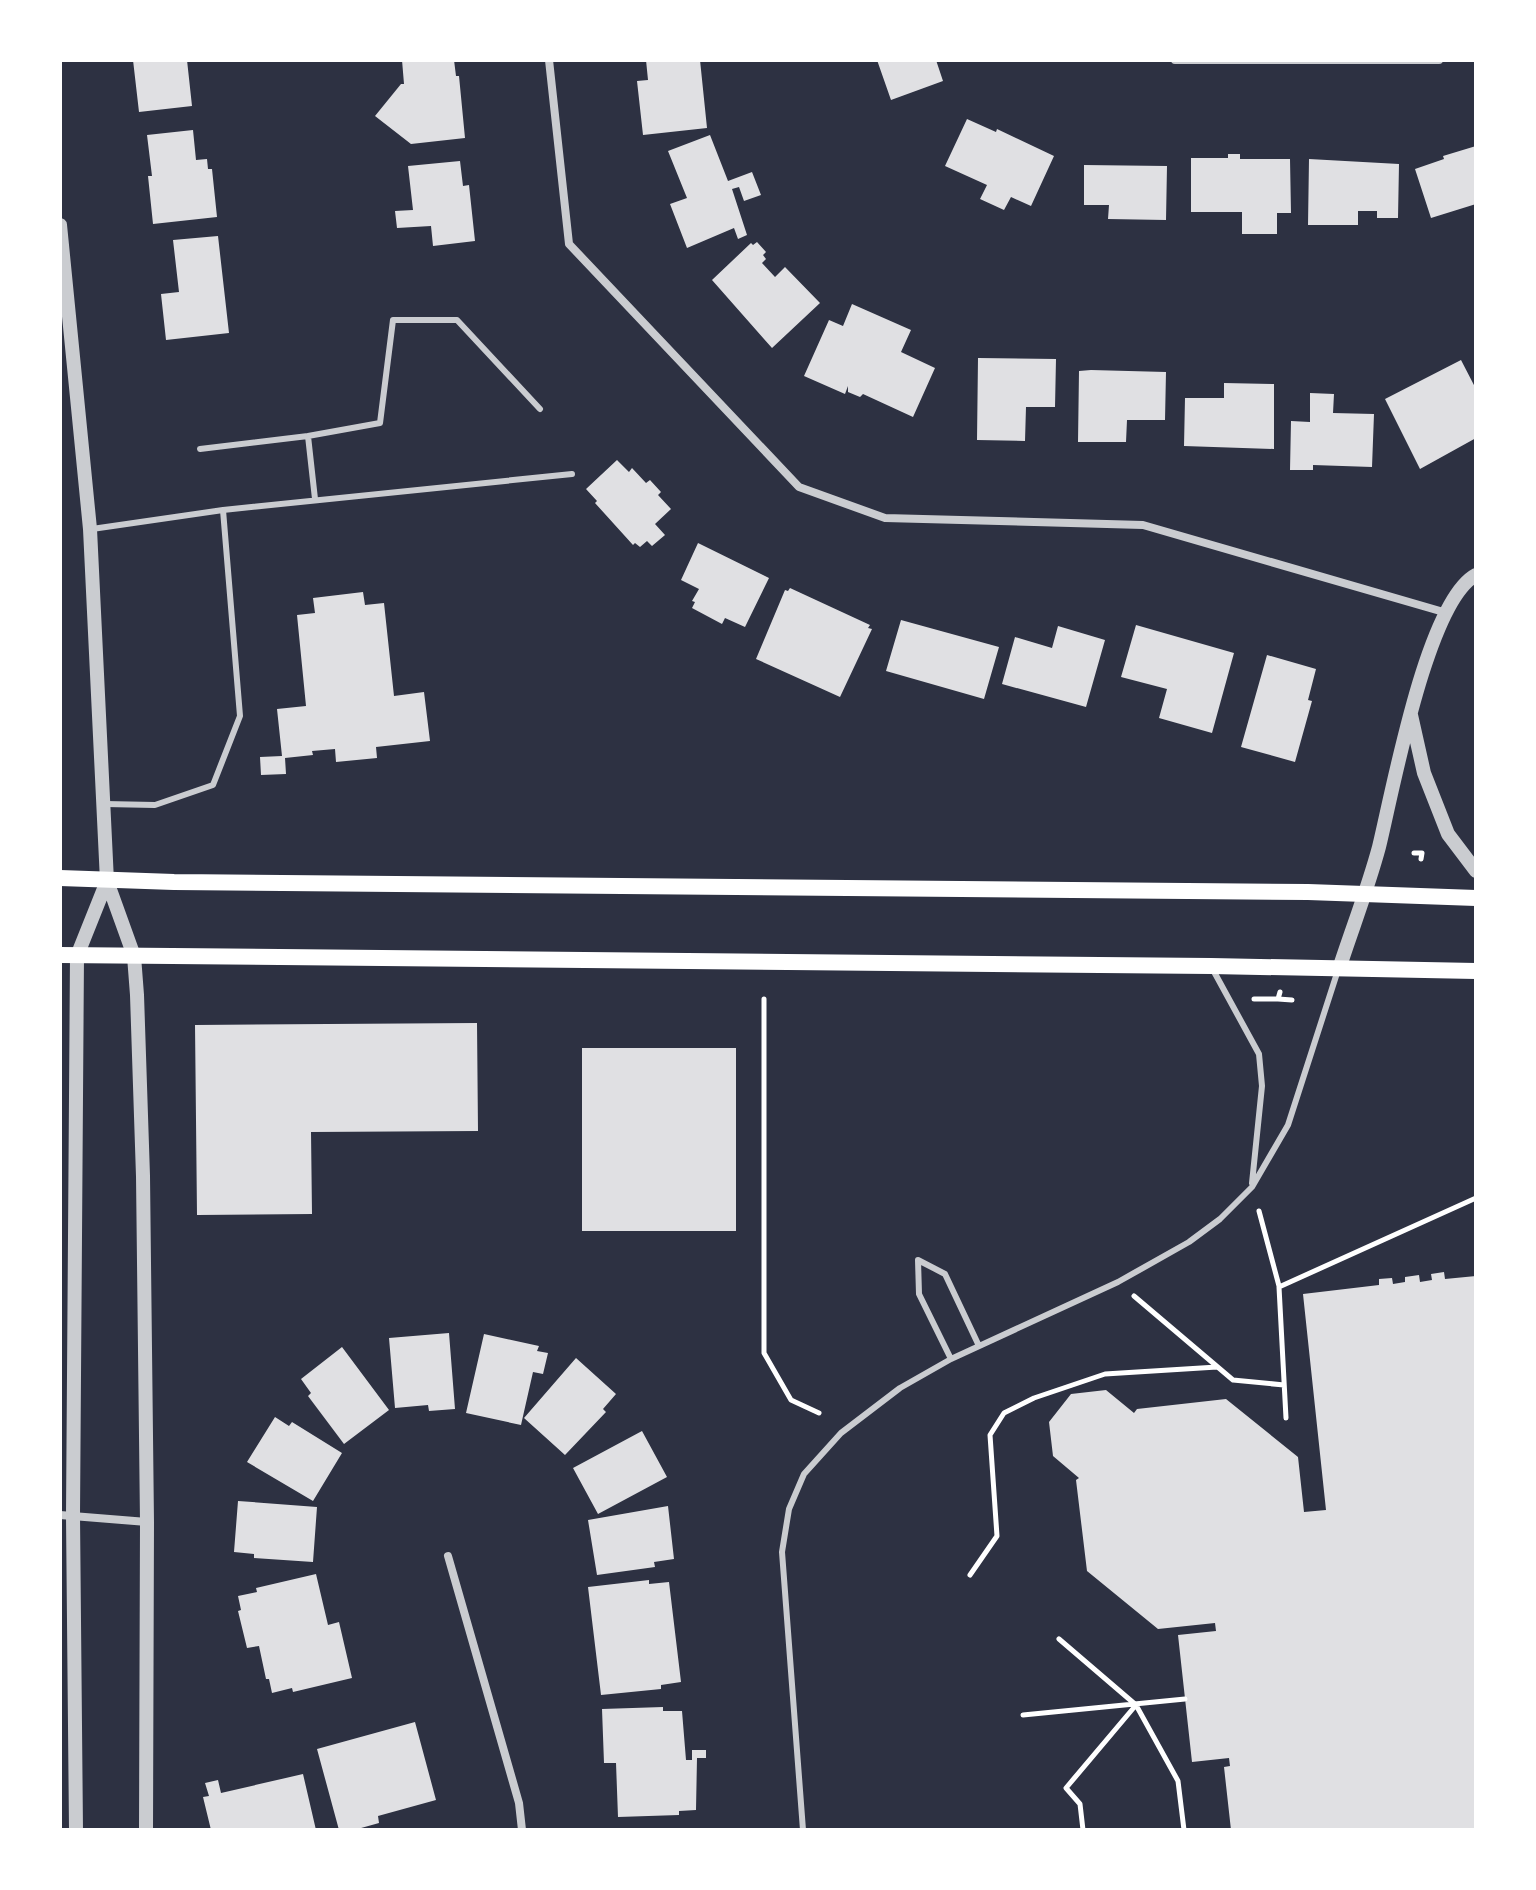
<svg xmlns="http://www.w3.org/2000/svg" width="1536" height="1890" font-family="Raleway,sans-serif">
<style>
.building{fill:#e0e0e3}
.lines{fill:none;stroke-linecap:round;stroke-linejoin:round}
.path{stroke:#fff;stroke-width:5}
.service{stroke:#caccd0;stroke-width:6}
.minor{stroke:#caccd0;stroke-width:8}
.tertiary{stroke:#caccd0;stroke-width:14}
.secondary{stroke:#fff;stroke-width:16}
</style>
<rect width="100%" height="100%" fill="#2d3142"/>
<path class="building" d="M133,60H187L192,106L139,112Z
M402,60H454L456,76H459L465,138L411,144L375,116L401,84H404Z
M646,60H700L707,128L643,135L637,81L648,80Z
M877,60H936L943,81L891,100Z
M967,119L996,132L997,129L1054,156L1031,206L1011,197L1004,210L980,199L987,185L945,166Z
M193,130L196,160L207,159L208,169H212L217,217L153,224L148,176H152L147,135Z
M710,135L728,181L752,172L761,195L744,201L739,187L732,189L747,235L738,239L734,228L687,248L670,204L687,198L668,151Z
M1476,146V204L1431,218L1415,169L1444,159L1443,156Z
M1228,154H1240V159H1290L1291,213H1277V234H1242V212H1191V158H1228Z
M1309,159L1399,164L1398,218H1377V211H1358V225H1308Z
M460,161L463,186L469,185L475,241L433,246L431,226L397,228L395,211L413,210L408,166Z
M1084,165L1167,166L1166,220L1108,219L1109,205H1084Z
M218,236L229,333L166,340L161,294L179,292L173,240Z
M757,242L766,252L763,255L766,259L762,263L775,277L785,267L820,303L772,348L712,280L751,243L753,245Z
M852,304L911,330L901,352L935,368L913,417L863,394L860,397L848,392V386L845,394L804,376L829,320L843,326Z
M978,358L1056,359L1055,407H1026L1025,441L977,440Z
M1461,360L1476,389V438L1420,469L1385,399Z
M1091,370L1166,372L1165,420H1127L1126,442H1078L1079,371Z
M1224,383L1274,384V449L1184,446L1185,398H1224Z
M1310,393L1334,394L1333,413L1374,414L1372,467L1313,465V470H1290L1291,421L1310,422Z
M617,460L629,472L632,468L646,483L650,480L661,492L658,495L671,509L655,524L665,535L652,546L647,541L640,547L635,543L633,545L595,503L597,501L586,489Z
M698,543L769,578L745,627L725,618L722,624L692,608L695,602L692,601L699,589L681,580Z
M790,588L870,625L868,628L872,629L840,697L756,659L785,590L788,591Z
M363,592L365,605L384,603L394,696L424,692L430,741L376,747L377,758L336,762L335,749L312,751L313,755L285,758L286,774L261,775L260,757L282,756L277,709L306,706L297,615L315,613L313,598Z
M901,620L999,647L984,699L886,671Z
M1136,625L1234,653L1212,733L1159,718L1167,689L1121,677Z
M1058,626L1105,640L1086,707L1002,684L1015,637L1052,648Z
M1267,655L1316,669L1308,700L1312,701L1295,762L1241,747Z
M477,1023L478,1131L311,1132L312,1214L197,1215L195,1025Z
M582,1048H736V1231H582Z
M1444,1272L1445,1279L1476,1276V1830H1231L1224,1767L1230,1766L1229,1758L1192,1762L1178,1635L1216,1631L1215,1623L1158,1629L1087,1571L1076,1480L1079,1478L1053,1456L1049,1422L1071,1394L1106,1390L1134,1413L1137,1409L1226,1399L1298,1457L1304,1512L1326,1510L1303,1294L1379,1285V1279L1392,1278L1393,1284L1405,1282V1277L1419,1275L1420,1282L1432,1280L1431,1274Z
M449,1333L455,1409L429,1411L428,1405L395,1408L389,1338Z
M484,1334L539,1346L537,1351L548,1353L543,1374L533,1372L521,1425L466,1413Z
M342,1347L389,1410L344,1444L308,1396L311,1393L301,1379Z
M576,1358L616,1394L603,1409L606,1412L565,1455L524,1418Z
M275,1417L289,1426L292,1422L342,1453L313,1501L247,1462Z
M642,1431L667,1477L598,1514L573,1468Z
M238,1501L317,1507L313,1562L254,1558V1554L234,1552Z
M668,1506L674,1559L654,1562L655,1567L597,1575L588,1520Z
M316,1574L328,1625L339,1622L352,1678L293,1692L292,1688L272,1693L269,1679H266L259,1646L247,1648L238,1611L241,1610L238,1596L257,1592L256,1588Z
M649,1580V1584L669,1582L681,1682L661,1685V1689L601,1695L588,1587Z
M663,1707V1711H682L686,1760H692V1750H706V1758H697L696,1810L679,1811V1815L618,1817L616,1763H604L602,1709Z
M415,1722L436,1800L378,1816L379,1823L354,1830H339L317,1749Z
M303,1774L316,1830H211L203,1797L209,1796L205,1783L218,1780L221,1793Z"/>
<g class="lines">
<path class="path" d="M1414,853H1422L1421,859
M1280,992L1278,999L1292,1000
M764,999V1353L791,1400L819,1413
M1254,999H1278
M1259,1211L1279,1286
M1134,1296L1233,1380L1284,1385
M1286,1418L1279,1287L1476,1198
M970,1575L997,1536L990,1435L1004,1413L1034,1398L1105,1374L1217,1367
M1059,1639L1136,1705L1066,1788L1080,1804L1083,1830
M1136,1705L1178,1781L1184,1830
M1023,1715L1185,1699"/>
<path class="service" d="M308,436L380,423L393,320H457L540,409
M200,449L308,436L315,499
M92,529L223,510
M105,804L155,805L213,785L240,716L223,510L572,474
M1212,968L1259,1054L1262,1086L1252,1183
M951,1359L919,1294L918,1260L945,1274L979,1346
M803,1830L782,1552L789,1509L804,1474L841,1433L900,1388L951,1359L1118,1282L1189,1242L1220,1219L1252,1187L1288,1125L1338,970"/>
<path class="minor" d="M549,60L569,244L799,487L885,518L1143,525L1447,613
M1175,60H1439
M60,1515L147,1522
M448,1556L519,1803L522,1830"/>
<path class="tertiary" d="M60,225L90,529L107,881L134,956L137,995L143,1176L147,1522L146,1830
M1411,715L1424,773L1448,834L1476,871
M1339,969C1352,929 1368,888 1379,847C1393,790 1427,601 1476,575
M76,1830L73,1516L77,956L107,881"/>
<path class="secondary" d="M60,878L174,882L1308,892L1476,898
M60,955L1211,966L1476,971"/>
</g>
<rect width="1536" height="1890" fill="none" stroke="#ffffff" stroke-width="124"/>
</svg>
